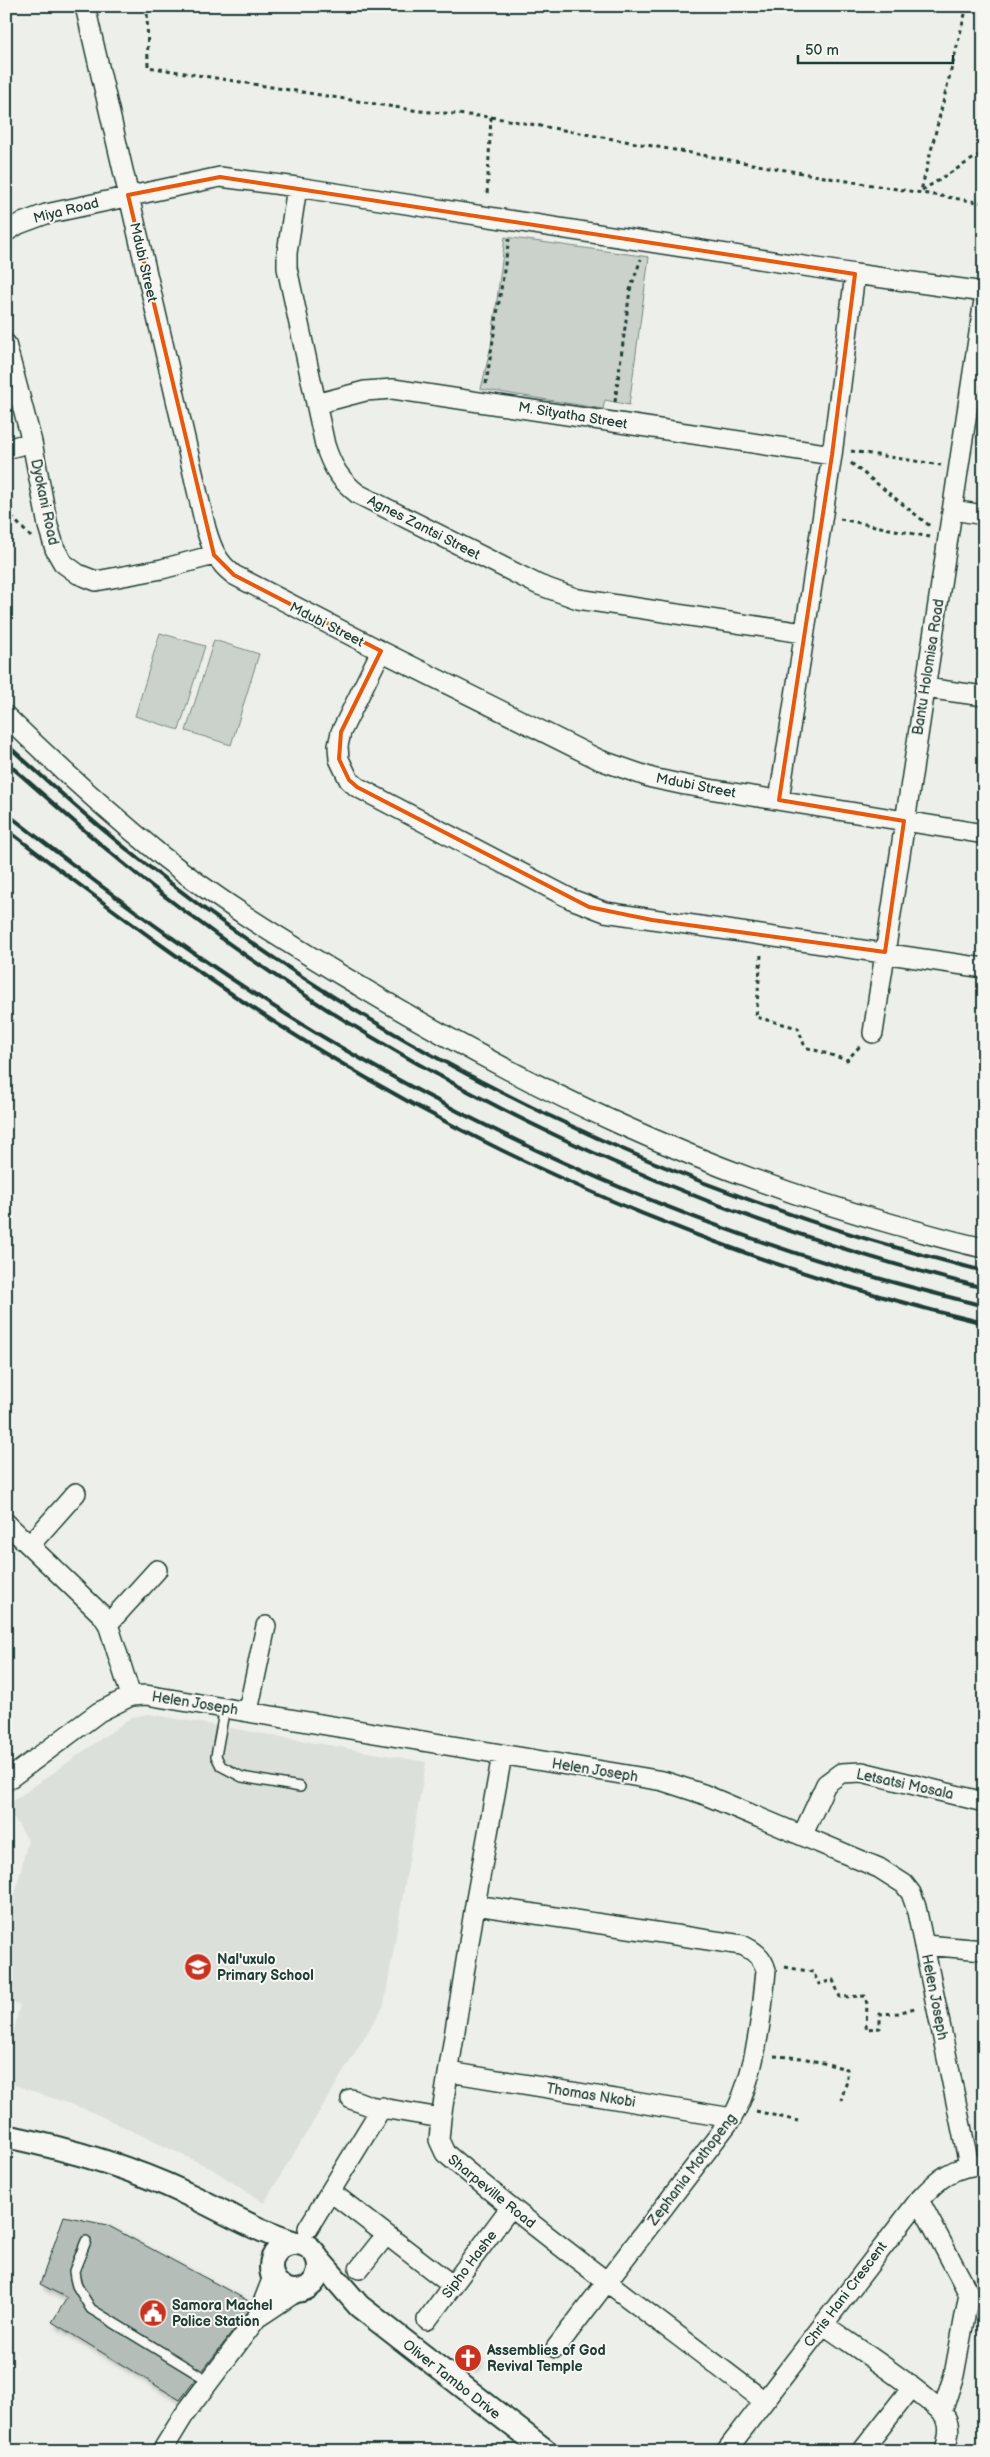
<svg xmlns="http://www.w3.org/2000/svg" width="990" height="2457" font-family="'Balsamiq Sans',sans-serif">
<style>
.built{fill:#dce0db}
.green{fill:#cbd2cc;stroke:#758880}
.building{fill:#b4bdb8;stroke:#1f3d34;filter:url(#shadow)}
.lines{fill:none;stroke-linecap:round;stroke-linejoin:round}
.service-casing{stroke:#1f3d34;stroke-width:12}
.minor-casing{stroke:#1f3d34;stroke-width:22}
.tertiary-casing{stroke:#1f3d34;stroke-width:26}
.path{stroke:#1f3d34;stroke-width:3;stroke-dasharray:4 4;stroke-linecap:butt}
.service{stroke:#f6f6f2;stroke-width:9}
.minor{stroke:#f6f6f2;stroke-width:19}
.tertiary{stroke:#f6f6f2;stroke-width:22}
.rail{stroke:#1f3d34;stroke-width:4}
.marked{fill:none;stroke:#e8590c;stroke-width:4;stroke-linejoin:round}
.labels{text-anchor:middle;stroke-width:4;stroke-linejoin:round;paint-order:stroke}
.street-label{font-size:14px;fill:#1f3d34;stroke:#f6f6f2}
.poi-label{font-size:14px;font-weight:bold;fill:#1f3d34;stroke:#f6f6f2;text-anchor:start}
</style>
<defs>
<filter id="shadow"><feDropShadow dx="4.5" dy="4.5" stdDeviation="2.5" flood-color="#0004"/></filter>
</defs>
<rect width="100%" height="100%" fill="#edefea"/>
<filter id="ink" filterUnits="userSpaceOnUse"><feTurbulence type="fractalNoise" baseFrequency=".02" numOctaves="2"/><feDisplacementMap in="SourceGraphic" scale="10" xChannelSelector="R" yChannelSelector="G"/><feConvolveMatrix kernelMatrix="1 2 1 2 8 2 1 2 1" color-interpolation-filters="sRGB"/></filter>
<g filter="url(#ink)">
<path class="built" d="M149,1714L426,1762L384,2005L264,2203L212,2169L90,2111L6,2082V2063L20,2005L6,2001V1932L28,1840L6,1806L132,1717Z"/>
<path class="green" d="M505,237L649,257L629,405L605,400L603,409L481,389L491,346Z
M160,633L205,646L179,730L135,716Z
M214,640L259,654L231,745L186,731Z"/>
<path class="building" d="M64,2216L107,2225L254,2304L180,2400L52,2322L67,2298L40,2284Z
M464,2349L478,2359L472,2367L458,2357Z"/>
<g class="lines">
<g class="service-casing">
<path id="service" d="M225,1707L216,1756L221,1766L242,1777L300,1787
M86,2241L74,2271L75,2278L77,2286L91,2309L209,2381"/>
</g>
<g class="minor-casing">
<path id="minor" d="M85,6L206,529C212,549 217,562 234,575L381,651L600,760L652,778L685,785L984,834
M297,187L287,253V268L325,445C332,467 340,480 358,494L539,585L578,599L803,633
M6,232L19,224L46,214L220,177L297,187L855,274L832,455L779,800
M855,274L984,292
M6,344L32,442L48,526L55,549L63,563L78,574L96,581L162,569L214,555
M316,404L365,391L393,389L832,455
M6,449L32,442
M953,510L984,515
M381,651L341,732L338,746L339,759L349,780L357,787L571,899L605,912L984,968
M925,688L984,696
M6,716C56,765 108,812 162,856C224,905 293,946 361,987C531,1089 704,1172 896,1225C925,1233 954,1242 984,1248
M873,1033L984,300
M6,1523L102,1615L108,1624L131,1696
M30,1545L76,1493
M108,1624L157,1570
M248,1711L266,1626
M502,1755L475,1905L441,2118L439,2140L445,2153C548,2240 657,2319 764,2401
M6,1781L99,1712L131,1696L146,1695L663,1781L703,1794L879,1868L904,1884L911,1893L916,1907L969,2165
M803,1834L826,1784L841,1773L862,1772L984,1802
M475,1905L742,1945C754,1951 762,1956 766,1970C762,2016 755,2078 732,2118L556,2348
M925,1945L984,1950
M449,2072L732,2118
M351,2099L370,2106L441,2118
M331,2192L453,2286
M919,2200L969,2294L954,2375L942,2412
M308,2228L382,2107
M359,2269L386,2235
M260,2316L296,2292
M427,2320L510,2208
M823,2324C846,2341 938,2400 947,2420C951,2429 947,2442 945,2451
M162,2451L184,2415L257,2318L273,2277
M726,2451L919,2200C938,2179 954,2165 984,2165
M862,2451L912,2387"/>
</g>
<g class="tertiary-casing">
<path id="tertiary" d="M6,2136C68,2149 128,2166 185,2193C222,2210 256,2231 296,2243
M271 2267a24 24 0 1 1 48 0a24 24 0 1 1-48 0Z
M319,2260L359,2306L546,2451"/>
</g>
<path class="path" d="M147,6L148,67L419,111L491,117L487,196
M967,6L921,191L984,152
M491,117L841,180L984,203
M486,384L509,239
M615,402L630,290L641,259
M851,451L941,465
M851,463L930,526
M6,511L32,538
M840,519L930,537
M761,955L756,1017L798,1028L805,1047L847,1060L860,1046
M785,1967L813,1972L819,1984L833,1980L840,1997L865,1996L867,2004L866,2029L880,2028V2014L898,2013L918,2007
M774,2056L803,2058L847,2069V2081L841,2100
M756,2111L798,2121"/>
<use href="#service" class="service"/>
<use href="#minor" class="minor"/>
<use href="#tertiary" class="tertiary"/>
<path class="rail" d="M6,744C54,787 101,830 152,869C396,1061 682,1197 984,1271
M6,762C64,813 121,864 183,910C421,1089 695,1217 984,1288
M6,813C115,898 227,982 347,1051C512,1146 688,1224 871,1276C908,1287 946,1296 984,1306
M6,829C109,908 213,986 324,1053C527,1176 752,1269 984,1323"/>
</g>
</g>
<path class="marked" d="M220,177L855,274L832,455L779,800L904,821L885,952L652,920L589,907L357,787L349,780L339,759L341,732L381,651L234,575L214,555L128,195Z"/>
<defs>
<g id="school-disc" transform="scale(1.4375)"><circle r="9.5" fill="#c8321e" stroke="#f6f6f2"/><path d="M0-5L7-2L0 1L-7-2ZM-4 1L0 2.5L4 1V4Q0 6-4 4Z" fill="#fff"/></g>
<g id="civic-disc" transform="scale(1.4375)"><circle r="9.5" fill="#c8321e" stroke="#f6f6f2"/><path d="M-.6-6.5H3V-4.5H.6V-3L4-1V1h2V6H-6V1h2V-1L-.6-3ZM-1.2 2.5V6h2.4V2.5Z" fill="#fff"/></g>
<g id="church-disc" transform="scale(1.4375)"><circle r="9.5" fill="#c8321e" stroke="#f6f6f2"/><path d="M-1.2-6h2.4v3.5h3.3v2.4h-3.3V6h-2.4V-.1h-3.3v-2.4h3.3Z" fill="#fff"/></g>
</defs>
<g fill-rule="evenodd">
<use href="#school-disc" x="198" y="1967"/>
<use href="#civic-disc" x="153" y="2313"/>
<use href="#church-disc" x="468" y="2358"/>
</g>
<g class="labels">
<g class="street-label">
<text transform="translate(66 210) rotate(-14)" y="5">Miya Road</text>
<text transform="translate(144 262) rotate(77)" y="5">Mdubi Street</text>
<text transform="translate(573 415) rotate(9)" y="5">M. Sityatha Street</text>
<text transform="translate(45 502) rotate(78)" y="5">Dyokani Road</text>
<text transform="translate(424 527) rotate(27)" y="5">Agnes Zantsi Street</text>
<text transform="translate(327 624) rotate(27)" y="5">Mdubi Street</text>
<text transform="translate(928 667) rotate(-81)" y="5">Bantu Holomisa Road</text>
<text transform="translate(696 785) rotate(11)" y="5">Mdubi Street</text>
<text transform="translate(195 1703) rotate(9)" y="5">Helen Joseph</text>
<text transform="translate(595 1770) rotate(9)" y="5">Helen Joseph</text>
<text transform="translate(905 1784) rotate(12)" y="5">Letsatsi Mosala</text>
<text transform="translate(935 1997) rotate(79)" y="5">Helen Joseph</text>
<text transform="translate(591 2095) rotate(9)" y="5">Thomas Nkobi</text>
<text transform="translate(692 2169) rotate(-53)" y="5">Zephania Mothopeng</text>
<text transform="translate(492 2191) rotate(39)" y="5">Sharpeville Road</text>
<text transform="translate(469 2264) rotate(-53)" y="5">Sipho Hashe</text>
<text transform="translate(845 2294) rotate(-53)" y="5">Chris Hani Crescent</text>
<text transform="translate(452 2379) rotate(38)" y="5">Oliver Tambo Drive</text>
</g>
<g class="poi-label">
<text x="217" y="1964">Nal'uxulo<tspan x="217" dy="16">Primary School</tspan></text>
<text x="172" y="2310">Samora Machel<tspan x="172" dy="16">Police Station</tspan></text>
<text x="487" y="2355">Assemblies of God<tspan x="487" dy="16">Revival Temple</tspan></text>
</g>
</g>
<rect width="990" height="2457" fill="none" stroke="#f6f6f2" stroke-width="25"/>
<rect x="12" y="12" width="965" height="2432" fill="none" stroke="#1f3d34" stroke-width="2" filter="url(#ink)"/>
<path d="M798 55v8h155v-8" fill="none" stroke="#1f3d34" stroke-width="2.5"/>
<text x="805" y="55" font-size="15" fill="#1f3d34" stroke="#f6f6f2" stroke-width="4" paint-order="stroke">50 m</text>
</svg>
